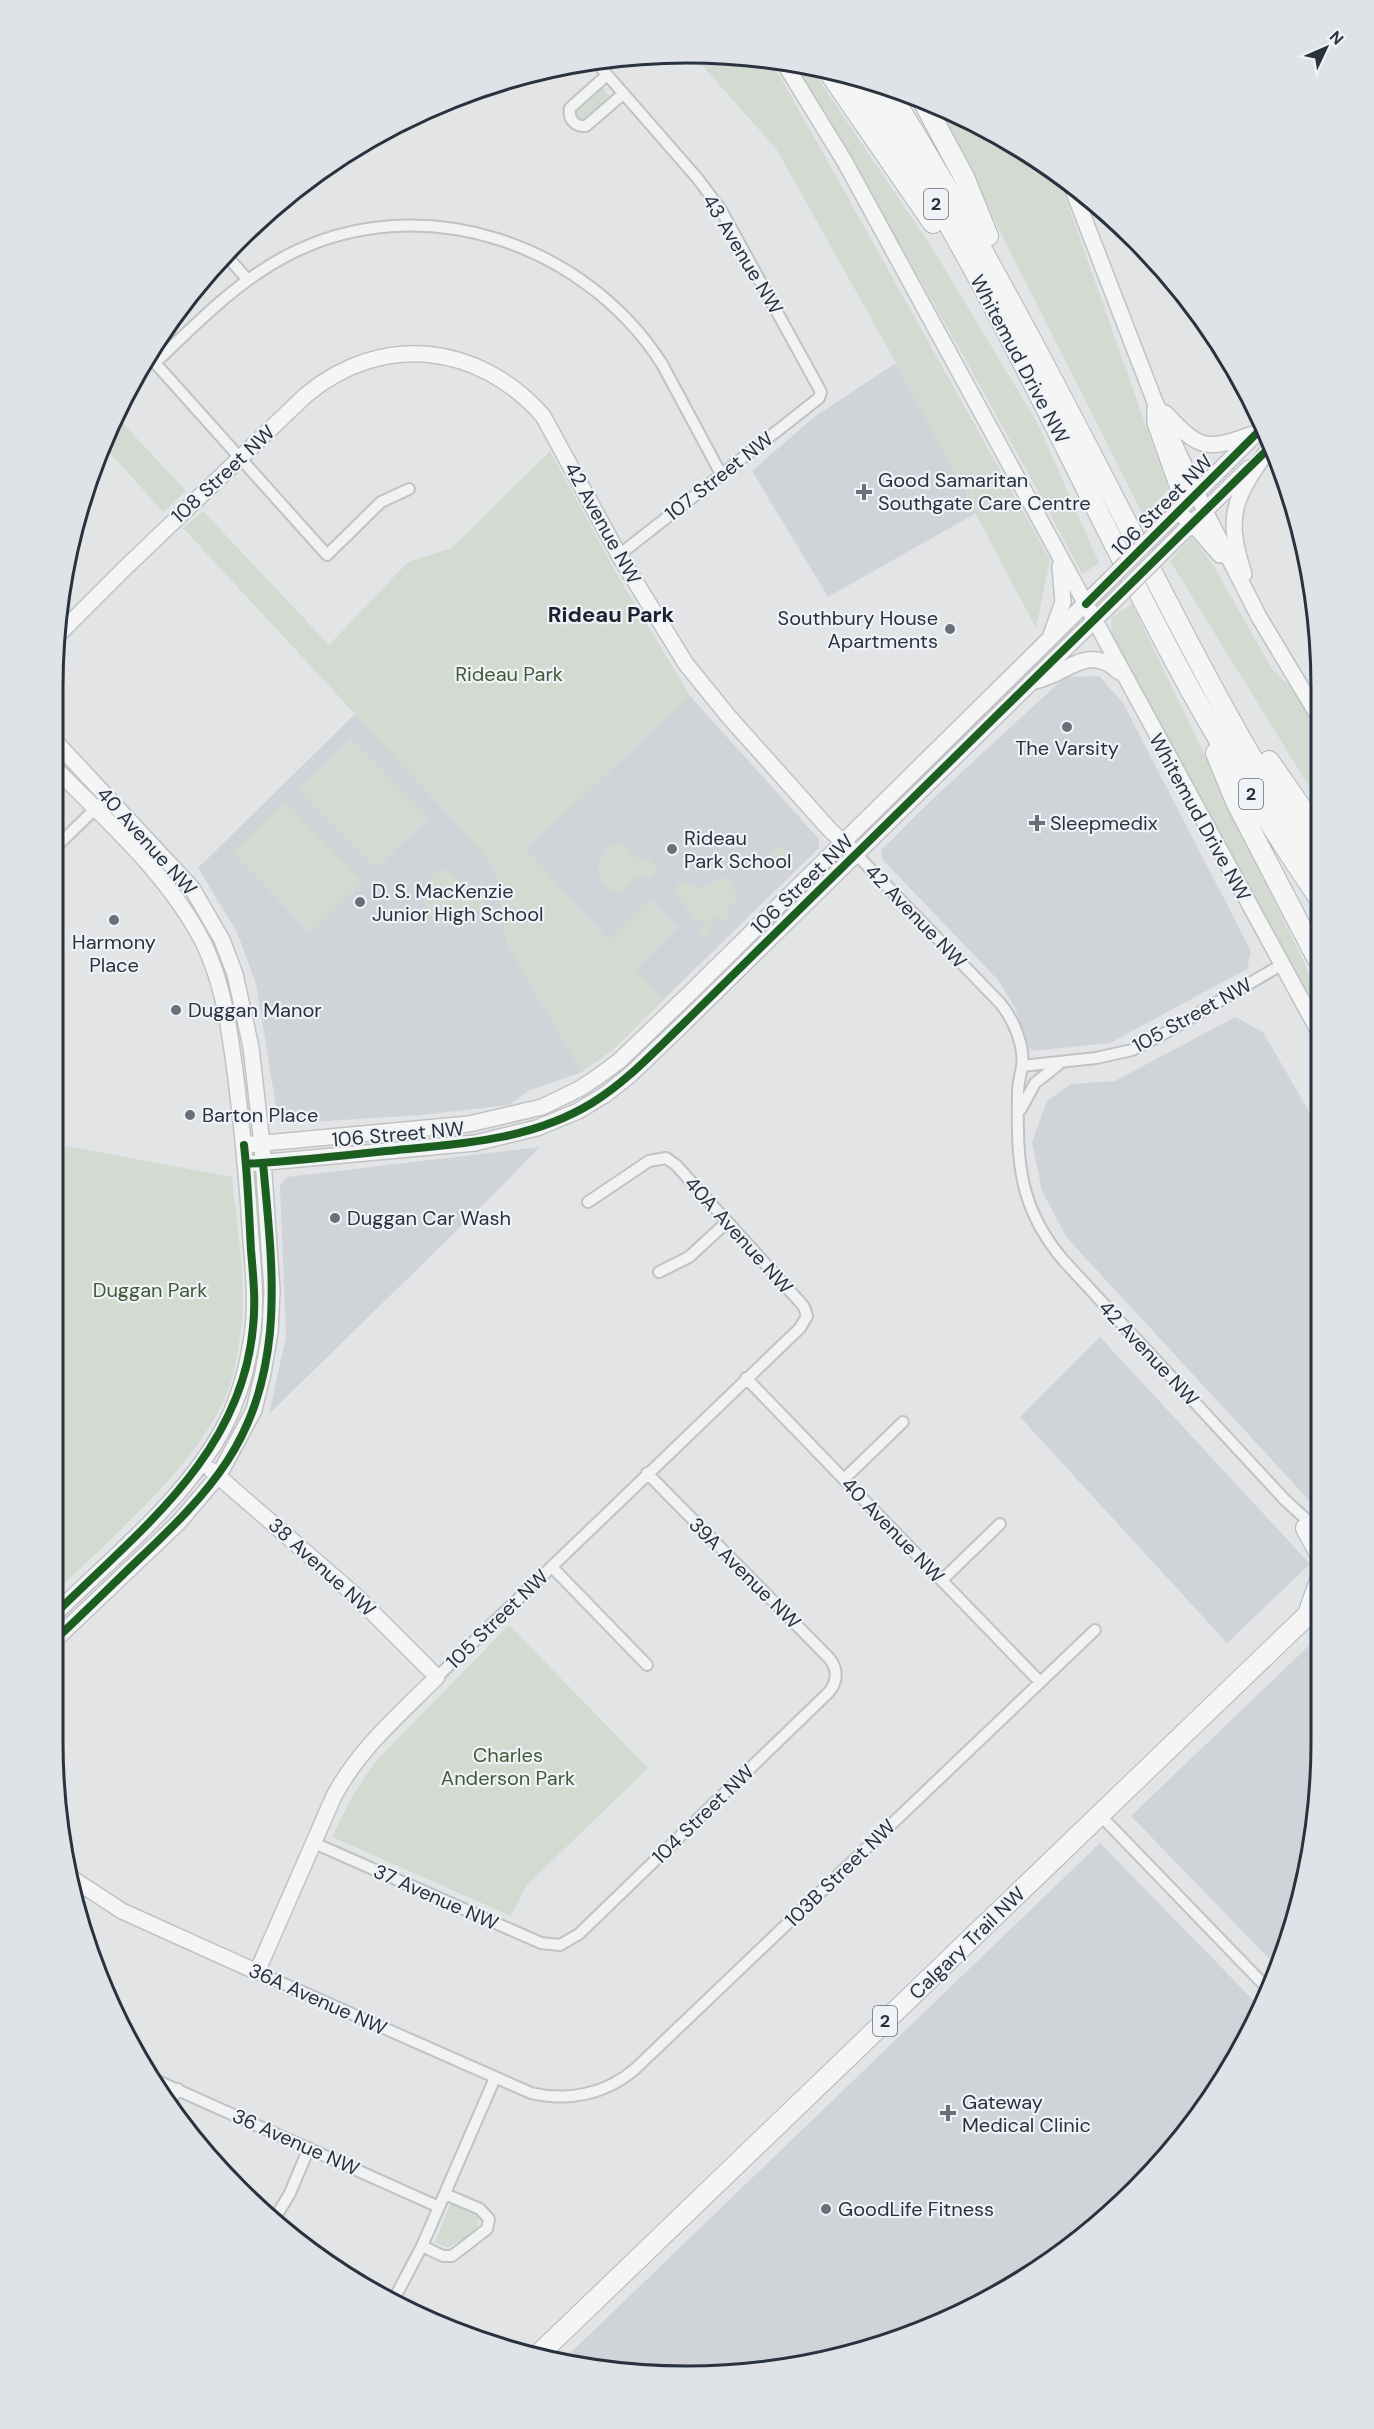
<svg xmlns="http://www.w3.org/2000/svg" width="1374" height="2429" font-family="'DM Sans',sans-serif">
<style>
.built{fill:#d0d4d9}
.green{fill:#d3dad2}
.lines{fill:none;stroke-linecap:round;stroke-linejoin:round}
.street-casing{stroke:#c0c2c4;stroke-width:14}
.secondary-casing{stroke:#c0c2c4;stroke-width:18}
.highway-casing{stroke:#b4b7bb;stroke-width:22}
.street{stroke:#f1f2f3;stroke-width:10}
.secondary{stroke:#f5f5f6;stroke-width:15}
.highway{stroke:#f5f5f6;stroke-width:20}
.secondary-bridge-casing{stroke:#c0c2c4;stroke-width:18;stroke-linecap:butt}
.secondary-bridge{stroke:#f5f5f6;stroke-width:15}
.cycleway-casing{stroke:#eff2f6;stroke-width:11}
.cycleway{stroke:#1b5e20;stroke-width:8}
.poi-dot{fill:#6a7079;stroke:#eff2f6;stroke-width:2}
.labels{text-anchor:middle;stroke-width:4.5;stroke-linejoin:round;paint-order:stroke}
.shield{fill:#eff2f6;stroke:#646c76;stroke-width:1.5}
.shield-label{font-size:18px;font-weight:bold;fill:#29323f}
.street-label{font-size:20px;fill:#29323f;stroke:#eff2f6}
.poi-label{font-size:20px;fill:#29323f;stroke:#eff2f6;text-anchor:start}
.park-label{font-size:20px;fill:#405a36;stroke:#eff2f6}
.quarter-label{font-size:22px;font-weight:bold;fill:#1b2330;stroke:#eff2f6}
.rim{fill:none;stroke:#29323f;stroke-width:3}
</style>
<rect width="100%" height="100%" fill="#e2e4e6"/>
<path class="built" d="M896,363L976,513L828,597L752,471L814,417Z
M1099,676L1123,703L1251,951L1247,969L1110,1043L1033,1051L1028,1047L1016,1010L999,981L882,859L881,850L937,795L1065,677Z
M690,696L819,839V848L663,1000L525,849Z
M356,713L487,857L497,872L507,944L582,1072L528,1091L509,1105L422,1115L279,1124L256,984L237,932L198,868Z
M1235,1017L1263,1032L1318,1127L1319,1511L1067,1238L1042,1191L1032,1142L1047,1101L1071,1084L1115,1081Z
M540,1147L487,1201L269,1414L286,1337L280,1185L287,1177Z
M1100,1337L1310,1564L1227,1643L1020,1417Z
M1320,1635V1783L1288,1946L1278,1968L1131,1816Z
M1100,1843L1260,2007L1236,2060L1164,2160L1105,2219L1005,2291L929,2328L811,2364L728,2375L605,2371L561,2362Z"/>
<path class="green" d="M693,55L767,58L784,83L1050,560L1036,628L896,363L777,150Z
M790,63L811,68L934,251L1037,422L1099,563L1082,574C990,400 894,229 790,63Z
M600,88H604L607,94L610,95L608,99L585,120L577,118L575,113L577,108Z
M938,108L1005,138L1059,179L1168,489L1144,517Z
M116,416L186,491L163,512L103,445Z
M550,451L615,571L690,696L525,849L608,940L650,899L678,928L636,970L663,1000L613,1050L582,1072L507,944L497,872L487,857L183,528L203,511L329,645L408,562L452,548Z
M1192,537L1213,565L1272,669L1289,685L1317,727V799L1170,561Z
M1132,604L1304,962L1317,996L1318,1018L1112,640L1111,618Z
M351,738L429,818L376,869L298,790Z
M285,802L363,881L310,933L233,853Z
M620,842L639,860H650L657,869L650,879L638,876L621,893C589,885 593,853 620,842Z
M778,846L788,852L792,860L782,871L778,866H774L768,856Z
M446,869L465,887H479L486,894V902L478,911L465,910L447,927C417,920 415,875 446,869Z
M722,877L732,883L737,898L734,903L726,907L729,918L723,921L716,916L709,927L712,932L709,936L703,937L700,932L705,922C692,922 692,918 686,907C684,903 679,899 676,895V887L679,882H685L702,888Z
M56,1144L232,1177C237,1229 248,1284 240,1337C238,1353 233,1380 227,1394C194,1469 114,1534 57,1591Z
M509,1625L648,1768L526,1886L511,1916L332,1837L354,1793L376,1761Z
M451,2202L478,2217V2229L448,2248L435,2242Z"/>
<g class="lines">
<g class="street-casing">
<path id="street" d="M596,62L698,179L721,210L821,392L819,398L619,555
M607,75L570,108C568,119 575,127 586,126L623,94
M225,254L247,279
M148,355L327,555L381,502L409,489
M155,363C197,323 236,282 288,255C419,187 584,242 662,364L721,474
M55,848L100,804
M856,854L1000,1003C1013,1018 1025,1046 1022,1067C1020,1076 1018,1084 1018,1094C1017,1162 1018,1207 1064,1261L1285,1500L1319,1531
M1022,1066L1096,1058L1132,1050L1165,1033L1281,965
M1021,1109L1035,1083L1058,1065
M659,1272L689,1257L727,1222
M746,1378L1040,1682
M844,1479L903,1422
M552,1567L647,1665
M942,1580L1000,1524
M437,1677L800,1328L807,1316L804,1307L799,1301L676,1165L666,1158L649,1161L588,1202
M1100,1815L1268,1989
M314,1843L541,1943L560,1945L579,1934L829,1692C838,1681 838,1669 829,1658L647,1473
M257,1972L531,2093C568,2102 606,2094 635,2069L1095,1630
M153,2079L439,2207
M169,2104L178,2089
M274,2220L290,2193L309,2148
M422,2246L443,2256H452L487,2229L489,2219L480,2209L445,2194
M392,2303L422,2246L495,2078"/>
</g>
<g class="secondary-casing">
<path id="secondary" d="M783,61L845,162L1318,1030
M1073,190L1155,402L1205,511L1259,617L1316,712
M1155,408V423L1184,505
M1165,413C1200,450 1206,451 1253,434
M1185,518L1194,525L1220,555
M1168,521L1261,429
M1177,538L1249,468
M1244,574C1224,514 1235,497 1270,447
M1051,635L1063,602L1060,566
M56,637L123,570L306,395C382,332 479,343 543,416L619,555L686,664L729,717L830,830L856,854
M1035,681C1067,675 1087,642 1119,672
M54,740L192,888L222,940L235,974L251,1047L262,1144L272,1290L270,1332L263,1373L254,1410L219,1475L179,1522L57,1638
M54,767C107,821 168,874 203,942C224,985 230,1032 236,1079C242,1128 247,1177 250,1226C252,1259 257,1295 253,1329C249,1360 241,1394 226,1423C190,1495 115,1555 57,1612
M244,1145L469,1124L542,1107L579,1089L596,1078L619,1061L691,992L1104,585
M246,1164L475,1143L537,1128L578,1111L606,1094L630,1075L681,1026L1112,603
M70,1877L122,1911L257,1972L334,1796C359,1749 399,1715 437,1677L356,1596L211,1470"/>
</g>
<g class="highway-casing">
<path id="highway" d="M829,72L933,223
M857,78C990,270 1079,487 1191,691C1230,761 1272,829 1317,895
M885,85C971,223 1046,366 1120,510C1182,630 1241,750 1317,862
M923,101L964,177L988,236
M1216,753L1236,802L1317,958
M1269,761L1317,830
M1306,1528L1319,1552
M1308,1614L1319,1583
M536,2357L1320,1603"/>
</g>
<use href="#street" class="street"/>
<use href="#secondary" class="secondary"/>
<use href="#highway" class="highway"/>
<g class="secondary-bridge-casing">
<path id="secondary-bridge" d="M1104,585L1168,521
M1112,603L1177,538"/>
</g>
<use href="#secondary-bridge" class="secondary-bridge"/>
<g class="cycleway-casing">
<path id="cycleway" d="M1086,604L1261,429
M246,1164C293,1161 340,1156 386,1151C458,1144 530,1141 592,1103C626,1082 653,1053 681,1026L1270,447
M57,1612C141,1529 242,1453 253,1327C256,1301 253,1275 251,1250C249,1215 248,1180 244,1145
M57,1638C84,1613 110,1587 136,1562C212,1490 259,1441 270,1332C275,1276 268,1219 263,1163"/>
</g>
<use href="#cycleway" class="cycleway"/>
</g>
<g class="poi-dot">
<path d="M861 483h6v6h6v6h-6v6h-6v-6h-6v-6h6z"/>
<circle cx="950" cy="629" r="6"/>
<circle cx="1067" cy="727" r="6"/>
<path d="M1034 814h6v6h6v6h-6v6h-6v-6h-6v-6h6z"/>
<circle cx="672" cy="849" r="6"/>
<circle cx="360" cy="902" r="6"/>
<circle cx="114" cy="920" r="6"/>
<circle cx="176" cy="1010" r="6"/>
<circle cx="190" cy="1115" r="6"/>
<circle cx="335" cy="1218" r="6"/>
<path d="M945 2104h6v6h6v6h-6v6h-6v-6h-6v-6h6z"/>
<circle cx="826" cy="2209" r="6"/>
</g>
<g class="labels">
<g class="shield">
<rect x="924" y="189" width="24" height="30" rx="4.5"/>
<rect x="1239" y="779" width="24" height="30" rx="4.5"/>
<rect x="873" y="2006" width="24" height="30" rx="4.5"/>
</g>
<g class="shield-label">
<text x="936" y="210">2</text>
<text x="1251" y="800">2</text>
<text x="885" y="2027">2</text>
</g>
<g class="street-label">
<text transform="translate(743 254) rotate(59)" y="7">43 Avenue NW</text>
<text transform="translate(1020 359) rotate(62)" y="7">Whitemud Drive NW</text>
<text transform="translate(223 474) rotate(-43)" y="7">108 Street NW</text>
<text transform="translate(719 476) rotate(-38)" y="7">107 Street NW</text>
<text transform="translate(1162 505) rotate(-45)" y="7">106 Street NW</text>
<text transform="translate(603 523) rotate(61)" y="7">42 Avenue NW</text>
<text transform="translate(1200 817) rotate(61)" y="7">Whitemud Drive NW</text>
<text transform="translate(147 841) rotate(48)" y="7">40 Avenue NW</text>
<text transform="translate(802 884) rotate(-44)" y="7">106 Street NW</text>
<text transform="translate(916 916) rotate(46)" y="7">42 Avenue NW</text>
<text transform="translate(1192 1015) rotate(-29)" y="7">105 Street NW</text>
<text transform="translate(398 1134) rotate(-5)" y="7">106 Street NW</text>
<text transform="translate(739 1235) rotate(48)" y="7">40A Avenue NW</text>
<text transform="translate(1149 1353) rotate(47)" y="7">42 Avenue NW</text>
<text transform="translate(893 1530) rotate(46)" y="7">40 Avenue NW</text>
<text transform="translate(322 1567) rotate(42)" y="7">38 Avenue NW</text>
<text transform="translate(745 1573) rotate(45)" y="7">39A Avenue NW</text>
<text transform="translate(497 1619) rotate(-44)" y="7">105 Street NW</text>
<text transform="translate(703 1814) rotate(-44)" y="7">104 Street NW</text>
<text transform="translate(840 1873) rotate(-44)" y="7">103B Street NW</text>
<text transform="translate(436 1897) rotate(24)" y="7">37 Avenue NW</text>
<text transform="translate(967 1943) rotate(-44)" y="7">Calgary Trail NW</text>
<text transform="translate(318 1999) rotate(24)" y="7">36A Avenue NW</text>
<text transform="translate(296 2142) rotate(24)" y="7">36 Avenue NW</text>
</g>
<g class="poi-label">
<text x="878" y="487">Good Samaritan<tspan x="878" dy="23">Southgate Care Centre</tspan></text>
<text x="938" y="625" text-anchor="end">Southbury House<tspan x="938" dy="23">Apartments</tspan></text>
<text x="1067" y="755" text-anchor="middle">The Varsity</text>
<text x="1050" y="830">Sleepmedix</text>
<text x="684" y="845">Rideau<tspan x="684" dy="23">Park School</tspan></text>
<text x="372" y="898">D. S. MacKenzie<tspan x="372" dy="23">Junior High School</tspan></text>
<text x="114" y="949" text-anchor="middle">Harmony<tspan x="114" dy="23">Place</tspan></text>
<text x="188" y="1017">Duggan Manor</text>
<text x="202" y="1122">Barton Place</text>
<text x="347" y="1225">Duggan Car Wash</text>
<text x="962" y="2109">Gateway<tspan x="962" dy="23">Medical Clinic</tspan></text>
<text x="838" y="2216">GoodLife Fitness</text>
</g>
<g class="park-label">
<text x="509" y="681">Rideau Park</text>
<text x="150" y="1297">Duggan Park</text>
<text x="508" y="1762">Charles<tspan x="508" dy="23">Anderson Park</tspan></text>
</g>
<g class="quarter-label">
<text x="611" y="622">Rideau Park</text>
</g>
</g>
<path d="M0 0H1374V2429H0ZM687 63H687A624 624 0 0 1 1311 687V1742A624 624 0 0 1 687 2366H687A624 624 0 0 1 63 1742V687A624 624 0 0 1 687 63Z" fill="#dfe3e7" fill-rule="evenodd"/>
<path class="rim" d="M687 63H687A624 624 0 0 1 1311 687V1742A624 624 0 0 1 687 2366H687A624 624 0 0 1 63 1742V687A624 624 0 0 1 687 63Z"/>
<g transform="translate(1326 48) rotate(46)" stroke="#eff2f6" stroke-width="4.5" paint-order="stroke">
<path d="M0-4.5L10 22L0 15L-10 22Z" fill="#29323f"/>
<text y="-9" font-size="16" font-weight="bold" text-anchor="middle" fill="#29323f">N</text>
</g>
</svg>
